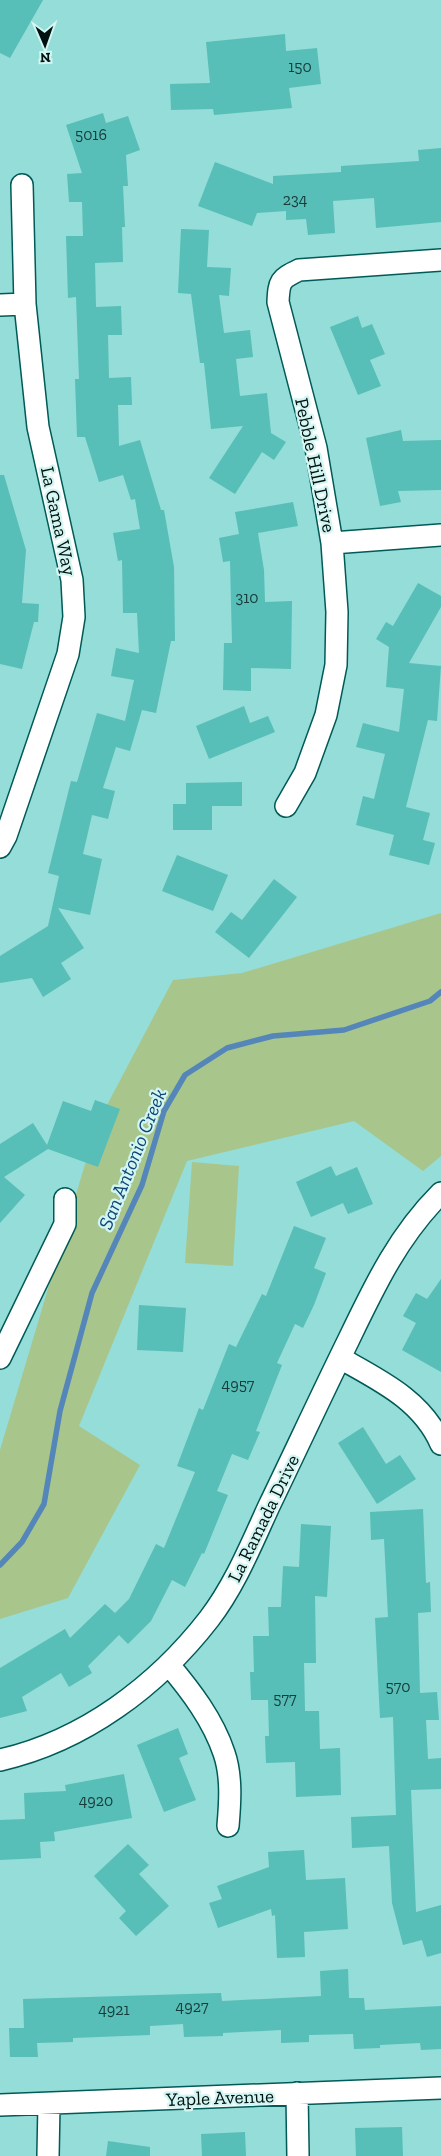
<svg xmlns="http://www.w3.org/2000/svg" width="441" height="2156" font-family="'Zilla Slab',serif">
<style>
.green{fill:#a8c68c}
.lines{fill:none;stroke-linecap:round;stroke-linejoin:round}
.stream{stroke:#5586b9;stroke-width:5.5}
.building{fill:#58beb8}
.minor-casing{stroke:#005a57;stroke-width:24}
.minor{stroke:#fff;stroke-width:21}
.labels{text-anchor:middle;stroke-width:4.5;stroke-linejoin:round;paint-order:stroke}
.number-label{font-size:16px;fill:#163c3a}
.street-label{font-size:19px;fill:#001110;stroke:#d3f6f3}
.water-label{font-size:20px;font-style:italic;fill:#0e4576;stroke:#d3f6f3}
</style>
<rect width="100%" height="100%" fill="#94ddd8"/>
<path class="green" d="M441,913V1156L423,1171L354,1121L187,1161L79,1426L140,1465L68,1598L0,1619V1450L97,1124L173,980L242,973Z
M192,1162L239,1166L233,1266L185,1263Z"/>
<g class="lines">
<path class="stream" d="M0,1565L22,1542L44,1504L60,1411L92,1293L142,1185L164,1111L185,1075L227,1048L273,1036L344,1030L430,1001L441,992"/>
</g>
<path class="building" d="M0,0H43L10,58L0,53Z
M285,34L286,51L317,48L321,84L289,88L292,108L214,115L213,109L171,110L170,84L210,83L206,42Z
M103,113L106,123L128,116L140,150L126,155L128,186H123L125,227H122L123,262L95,263L96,307L121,306L122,335H108L109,378L131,377L132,405H118L119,446L140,440L161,510H164L174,567L175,641H171L156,713L142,710L130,751L116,747L103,788L115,791L108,819L92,815L83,854L102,859L90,915L58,908L84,948L61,963L71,979L43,997L32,978L0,983V956L48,926L59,876L48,873L71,781L77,782L97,713L125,721L134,680L111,676L116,648L139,653L137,613H123L122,560L118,561L113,533L140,529L135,499L131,500L123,475L99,482L85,437H77L75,379H79L76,297L68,298L66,236H83L82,202H69L67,174L82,173L66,125Z
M441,148V222L376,228L374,198L333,201L335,233L308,235L306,219L286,220V211L257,213L252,226L198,206L215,162L273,184V176L341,172V166L419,161L418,150Z
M181,229L209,230L207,267L231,268L229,296L219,295L224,333L250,330L253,357L236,359L240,396L267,393L271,433L286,442L274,460L262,452L235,494L209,478L243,426L211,429L204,363H200L191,294L178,293Z
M358,316L362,328L372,324L385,354L370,360L381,386L358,395L330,327Z
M401,430L403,441L441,440V490L398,491L401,502L380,506L366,438Z
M0,475H4L26,550L22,603L39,604L38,622H34L22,669L0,664Z
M293,502L298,526L258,533L264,570L265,602L292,601L291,669L251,668V691L223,690L224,643H232L230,561L223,562L219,538L239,534L235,512Z
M418,583L441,596V607L409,663L441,666L437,721L428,720L406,807L430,813L423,840L435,843L429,865L389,855L394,835L356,825L363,796L374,799L385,754L356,747L363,723L399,732L404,689L386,687L389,647L376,639L386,622L393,626Z
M244,706L250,723L268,716L275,732L209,759L196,726Z
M242,782V806H212V830H173V804H186V783Z
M177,855L228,875L213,911L162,891Z
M274,879L297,897L249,958L215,932L231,912L242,920Z
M95,1100L120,1109L98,1167L48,1149L4,1177L25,1195L0,1223V1144L33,1123L47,1145L63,1101L91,1111Z
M331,1166L336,1176L357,1167L373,1204L348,1214L343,1203L311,1217L296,1182Z
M294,1226L326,1238L314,1268L326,1273L314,1305L303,1328L295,1324L277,1363L282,1365L256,1431L260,1432L248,1460L232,1454L217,1491L228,1495L204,1554L202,1553L185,1587L172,1580L151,1621L128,1644L119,1635L88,1666L92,1673L69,1687L61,1673L22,1697L27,1711L0,1718V1668L65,1629L70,1638L105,1604L115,1613L129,1599L156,1544L164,1548L195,1472L177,1466L199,1408L203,1410L229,1344L236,1347L262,1294L266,1296Z
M441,1279V1372L402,1350L416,1323L403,1316L416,1293L427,1299Z
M139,1305L186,1308L183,1352L137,1350Z
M363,1427L386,1464L400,1455L416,1479L377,1504L338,1443Z
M423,1509L426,1583L430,1582L431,1612L418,1613L420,1693L437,1692L439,1720H426L428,1759L441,1758V1789L411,1790L416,1912L441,1905V1953L427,1957L422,1940L403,1945L392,1903L389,1846L352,1848L351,1817L396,1815L393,1717L380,1718L375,1618L388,1617L384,1539L371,1540L370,1512Z
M301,1524L331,1526L327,1597L315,1596L316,1663H304L305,1711H319L320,1749L340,1748L341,1795L296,1797L295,1762L266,1763L265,1736H269L268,1700H251L250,1672H254L253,1636H269L268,1607H281L283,1566L299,1567Z
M178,1728L188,1754L179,1758L196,1800L164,1812L137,1745Z
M124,1774L132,1818L54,1832L55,1841L40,1842L41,1858L0,1860V1820L25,1819L24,1793L66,1791L65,1785Z
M128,1844L149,1865L139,1874L169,1906L136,1936L119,1918L126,1911L94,1876Z
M304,1850L306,1880L345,1878L348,1929L304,1932L305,1957L277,1958L275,1915L272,1916L271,1909L218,1928L209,1903L222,1899L217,1886L269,1867L268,1852Z
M348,1969L349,1998H364L365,2010L441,2006V2049L421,2050L420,2043L380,2045V2048L354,2049L353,2034L309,2035V2042L281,2043V2030L223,2033V2036L184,2037L183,2024L150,2026V2035L73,2038V2042L37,2043L38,2057H10L9,2028H24L23,1999L221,1993L222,2001L321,1996L320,1971Z
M402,2127L403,2156H356L355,2128Z
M245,2132L246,2156H202L201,2134Z
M108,2141L150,2147V2156H106Z"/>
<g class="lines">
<g class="minor-casing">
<path id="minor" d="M0,305L25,304
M332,543L441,535
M286,806L305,773L326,715L336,665L337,612L332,543L316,448L278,302C279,281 280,279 299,270L441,260
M0,847L6,836L68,654L74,617L72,580L38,427L25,304L22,185
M0,1358L65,1224V1199
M340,1358C379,1380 422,1400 441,1444
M169,1665C191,1691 213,1720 224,1753C232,1776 230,1803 228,1826
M0,1760C84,1741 157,1686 209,1619C235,1585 251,1545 269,1506C296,1450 322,1394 349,1339C375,1285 398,1236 441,1193
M297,2093L298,2156
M0,2105L441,2088
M48,2156L49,2104"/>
</g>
<use href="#minor" class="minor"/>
</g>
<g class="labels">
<g class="number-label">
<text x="300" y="72">150</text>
<text x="91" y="140">5016</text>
<text x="295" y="205">234</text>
<text x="247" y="603">310</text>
<text x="238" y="1390">4957</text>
<text x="398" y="1692">570</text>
<text x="285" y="1704">577</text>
<text x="96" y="1806">4920</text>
<text x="192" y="2012">4927</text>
<text x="114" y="2015">4921</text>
</g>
<g class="street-label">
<text transform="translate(316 465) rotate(78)" y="7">Pebble Hill Drive</text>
<text transform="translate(59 521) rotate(78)" y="7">La Gama Way</text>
<text transform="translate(263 1518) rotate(-64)" y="7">La Ramada Drive</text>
<text transform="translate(220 2097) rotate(-2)" y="7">Yaple Avenue</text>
</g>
<g class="water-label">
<text transform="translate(132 1159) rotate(-68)" y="7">San Antonio Creek</text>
</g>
</g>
<g transform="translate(45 45) rotate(178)" stroke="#d3f6f3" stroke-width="4" paint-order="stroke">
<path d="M0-4L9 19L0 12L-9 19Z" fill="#001110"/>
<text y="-8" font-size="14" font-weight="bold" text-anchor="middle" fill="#001110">N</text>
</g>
</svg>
